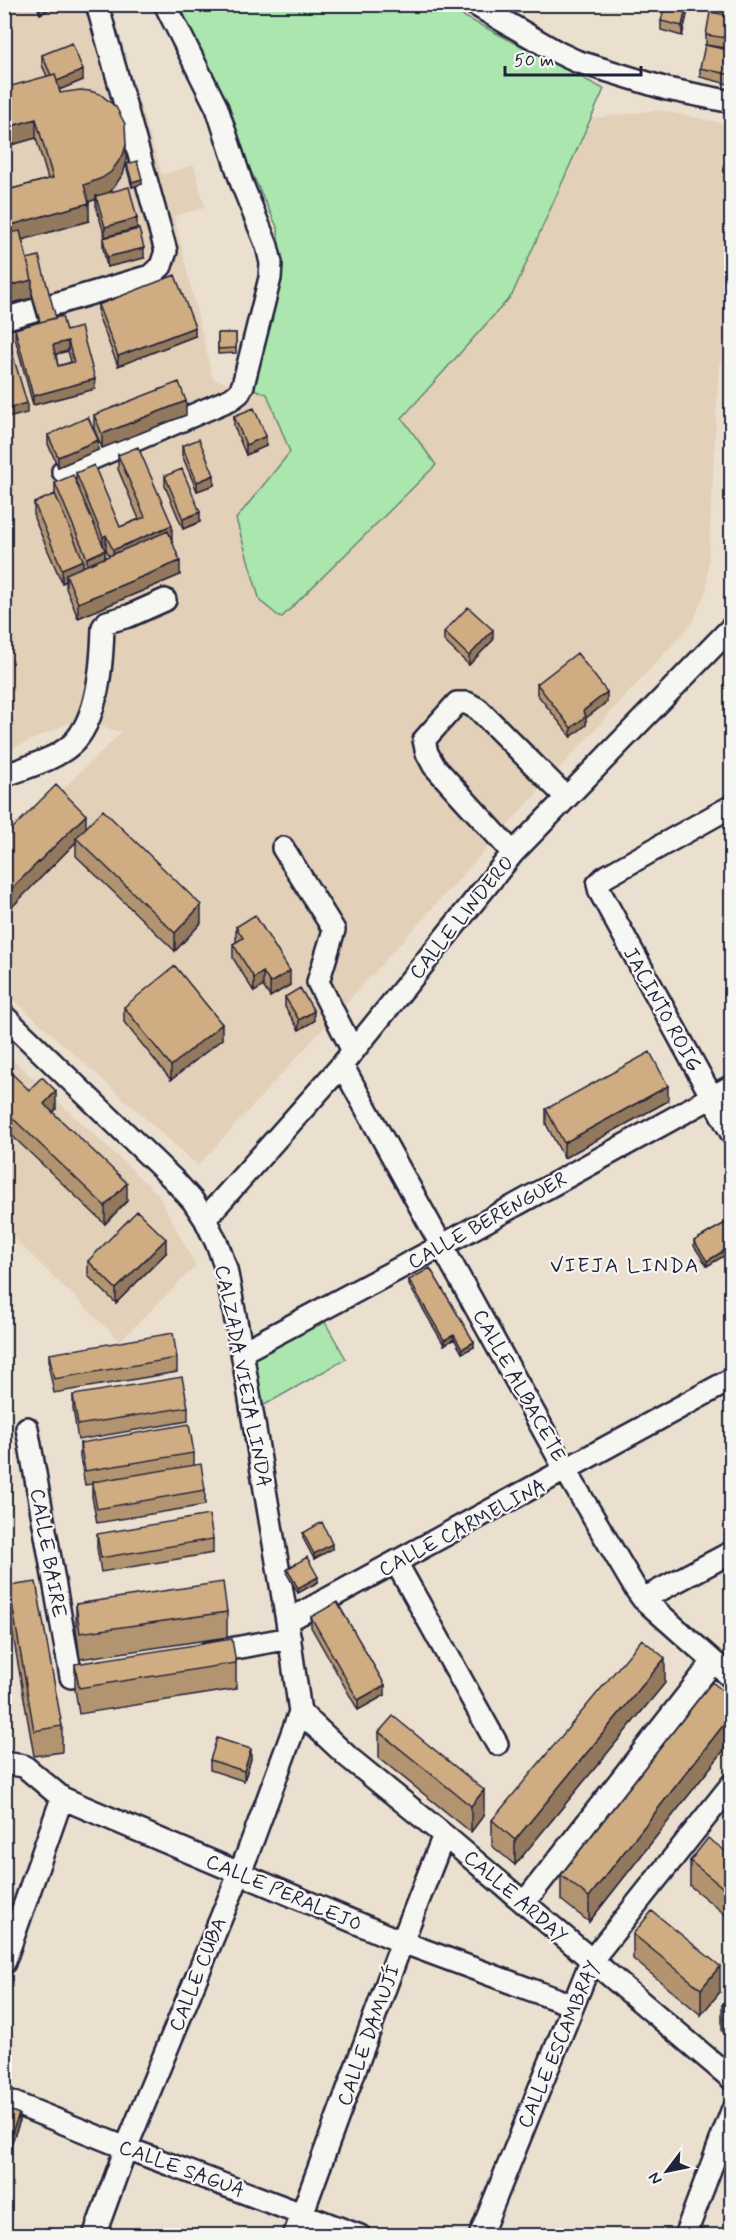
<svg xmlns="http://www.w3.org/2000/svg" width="736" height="2240" font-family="Mynerve,sans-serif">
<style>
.built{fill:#e3d0b9}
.green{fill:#aae6ad;stroke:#668474;stroke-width:1.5}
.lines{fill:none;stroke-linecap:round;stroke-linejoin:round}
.minor-casing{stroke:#22223b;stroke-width:26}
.minor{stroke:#f6f6f2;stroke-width:21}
.wall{fill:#b39470;stroke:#22223b;stroke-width:1.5;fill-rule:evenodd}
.shaded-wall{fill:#92785b;stroke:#22223b;stroke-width:1.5}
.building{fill:#d0ac82;stroke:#22223b;stroke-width:1.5;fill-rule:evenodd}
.labels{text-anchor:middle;stroke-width:4.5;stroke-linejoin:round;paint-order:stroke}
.street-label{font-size:20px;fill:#22223b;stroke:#f6f6f2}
.neighbourhood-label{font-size:21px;letter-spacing:1.5px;fill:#22223b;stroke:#f6f6f2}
</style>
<rect width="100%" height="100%" fill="#ebe0d0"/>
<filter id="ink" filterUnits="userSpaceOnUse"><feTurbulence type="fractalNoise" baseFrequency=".0167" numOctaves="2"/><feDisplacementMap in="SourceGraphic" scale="12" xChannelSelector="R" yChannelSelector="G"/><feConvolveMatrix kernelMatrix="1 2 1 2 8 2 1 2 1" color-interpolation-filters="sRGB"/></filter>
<g filter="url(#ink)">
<path class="built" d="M5,5H108L162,174L194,165L205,208L174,216L213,379L267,394L290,452L236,519L402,419L512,295L593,118L660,110L731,125V279L718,383L707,588L693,622L198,1166L5,992V844L122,732L76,720L5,752Z
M4,1051L158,1194L196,1266L120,1341L5,1230Z"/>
<path class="green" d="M173,5H442L604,89L512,295L402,418L436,465L281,618L260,601L236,519L290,452L267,394L243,385L279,273L278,229Z
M322,1317L346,1359L259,1408L248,1357Z"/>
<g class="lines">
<g class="minor-casing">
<path id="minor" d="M474,4L559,53L576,61L667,89L732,102
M4,319L150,276L161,266L166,251L97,4
M63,471L231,399L239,393L243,385L270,278L271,263L267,246L242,184L217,108L165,4
M4,776C26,767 54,760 71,745C99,720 102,661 103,627L107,622L129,616L165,600
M732,806L605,877L598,884L600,892L732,1134
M283,848L334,930L318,982L353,1051
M513,853L434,766L427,753L424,740L457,703H467L478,709L566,797
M4,1016L174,1180L193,1201L205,1219L218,1246L226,1269L242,1352L287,1621L300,1712L247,1855L126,2148L94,2236
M342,1065L566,1471L635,1588L643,1599L732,1678
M205,1219L342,1065L513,853L732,627
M242,1352L443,1245L732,1086
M27,1428L71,1677L103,1672
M396,1562L497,1744
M643,1599L732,1552
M287,1621L732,1379
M208,1653L290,1638
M300,1712L348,1757L444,1835L732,2079
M4,1763L24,1766L62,1798L402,1942L572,2005
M524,1903L713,1662
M4,1963L62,1798
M4,2099L126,2148L360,2236
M294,2236L402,1942L444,1835
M480,2236L591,1961L732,1784
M685,2236L732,2111"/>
</g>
<use href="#minor" class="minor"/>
</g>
<path class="wall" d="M36,4H48V10L40,14Z
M689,4L682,36L661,30V21Z
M732,16V49L706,45V35Z
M732,51V85L700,77V68Z
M42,55L83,80L59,90L60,93L126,164L123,174L111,191L109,192L137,228L105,237L96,206V199L88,202L89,221L22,240L27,259L56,318L66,331L95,389L33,405L15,338V329L39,322L32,298L4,305V191L48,179L36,138L4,147L47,76L42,65ZM68,351L71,362L58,366L56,354Z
M127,164L142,184L132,187L127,169Z
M103,238L144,258L107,267L103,248Z
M98,305L195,336L118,366L98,315Z
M218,333H236V353L218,354Z
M94,415H186L102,448L94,429Z
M234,416L266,446L246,455L234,426Z
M48,435L98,450L58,467L48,444Z
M182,446L214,485L197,491L182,455Z
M118,455L171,540L180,575L78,618L66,588V581L62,583L34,518V503L55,496V483L76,482V473L120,527L139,519L118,469ZM106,549L109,556L105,558V550Z
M165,476L200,522L183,529L165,486Z
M444,632L493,640L469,665L444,641Z
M537,684L607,702L586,718V725L571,737L537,694Z
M86,828L201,923L175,951L76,856V842L4,915Z
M236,927L290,985L270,997L263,986L254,992L233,958V944L236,942Z
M285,997L314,1021L299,1030L285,1007Z
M124,1007L222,1039L171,1080L124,1022Z
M4,1072L56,1109L53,1113L127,1201L105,1224L4,1128Z
M732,1095V1107L728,1102V1097Z
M668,1101L564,1158L546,1124V1109Z
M732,1219V1251L707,1266L694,1246V1241Z
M166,1253L116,1303L88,1276V1261Z
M409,1280L474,1347L462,1353L454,1339L444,1345L409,1285Z
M49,1354L177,1358V1372L54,1393L49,1368Z
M73,1395L188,1407V1421L78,1440L73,1409Z
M80,1443L194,1453V1465L205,1490V1505L97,1523L92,1497V1484L85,1485L80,1457Z
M303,1533L332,1549L314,1559L303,1538Z
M97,1534L213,1539V1553L101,1572L97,1548Z
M287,1569L318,1582L298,1593L287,1574Z
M9,1586L62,1726V1752L34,1756L9,1612Z
M76,1604L227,1612V1637L80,1659L76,1629Z
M311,1617L385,1695L358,1710L311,1627Z
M236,1663V1689L79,1714L75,1689V1664Z
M665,1683L515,1865L492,1846V1820Z
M732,1698V1740L589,1922L561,1900V1875Z
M379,1732L484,1815L471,1832L379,1758Z
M251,1759L244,1781L210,1770V1760Z
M4,1773L7,1785V1811H4Z
M732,1856V1920L690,1886V1861Z
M633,1934L720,1992L701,2015L633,1959Z
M732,1994V2038L722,2031V2005Z
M4,2108L19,2123L9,2150L4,2148Z"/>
<path class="shaded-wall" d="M687,4H689V7L682,36V26Z
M48,5V10L40,14V9Z
M83,70V80L54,92V82Z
M36,119V138L4,147V128Z
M126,145V164L123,174L111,191L102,197L96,196V199L84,204V185Z
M142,179V184L132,187V182Z
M89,203V221L4,245V227Z
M137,218V228L105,237V227Z
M144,248V258L107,267V257Z
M32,280V298L4,305V287Z
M195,327V336L118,366V356Z
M68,341V351L53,355V345Z
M95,379V389L33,405V396Z
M186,401V415L102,448V434Z
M27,403V413L4,419V409Z
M266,436V446L246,455V445Z
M98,440V450L58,467V457Z
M214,475V485L197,491V482Z
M200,512V522L183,529V519Z
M172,525V540L113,565V550Z
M106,535V549L103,551V537Z
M105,550V565L87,572V558Z
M83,560V574H66V581L62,583V569Z
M180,561V575L78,618V603Z
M493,630V640L469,665V656Z
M607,692V702L586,718V725L571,737V728L583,711Z
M8,804V822L4,826V807Z
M86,815V833L76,838V842L4,915V896Z
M201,905V923L175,951V933Z
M290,971V985L270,997V983Z
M263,972V986L254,992V978Z
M314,1011V1021L299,1030V1020Z
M222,1024V1039L171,1080V1066Z
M668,1086V1101L564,1158V1143Z
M56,1091V1109L44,1122V1104Z
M127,1183V1201L105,1224V1206Z
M166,1239V1253L116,1303V1289Z
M732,1246V1251L707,1266V1261Z
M454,1335V1339L444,1345V1340Z
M474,1342V1347L462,1353V1349Z
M332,1544V1549L314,1559V1554Z
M318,1577V1582L298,1593V1588Z
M665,1658V1683L515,1865V1840Z
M385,1685V1695L358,1710V1700Z
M732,1714V1740L589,1922V1897Z
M251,1749V1759L244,1781V1771Z
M484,1790V1815L471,1832V1806Z
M720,1966V1992L701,2015V1989Z
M19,2114V2123L9,2150V2140Z"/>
<path class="building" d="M38,4H48V5L40,9Z
M665,4H687L682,26L661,21Z
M710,12L732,16V39L706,35Z
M72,43L83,70L57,81L55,74L51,75L42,55Z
M705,45L732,51V75L700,68Z
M55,74L60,93L80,90L90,91L100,94L116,107L125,124L126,145L123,155L111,172L102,178L84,185L89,203L4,227V191L53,178L36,119L4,128V88Z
M137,161L142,179L132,182L127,164Z
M129,187L137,218L105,227L96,196Z
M139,229L144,248L107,257L103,238Z
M20,231L32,280L4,287V234Z
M39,256L56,318L40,322L32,293V280L27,259Z
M175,275L195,327L118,356L98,305Z
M62,316L66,331L81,327L95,379L33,396L15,329ZM68,341L74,362L58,366L53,345Z
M218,333H236V348L218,349Z
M11,349L27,403L4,409V351Z
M179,382L186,401L102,434L94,415Z
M254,408L266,436L246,445L234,416Z
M88,417L98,440L58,457L48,435Z
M199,439L214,475L197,482L182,446Z
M138,447L172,525L113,550L106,535L103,537L76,473L94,465L120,527L145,517L118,455Z
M182,469L200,512L183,519L165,476Z
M73,475L105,550L87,558L55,483Z
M55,494L83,560L62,569L34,503Z
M168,531L180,561L78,603L66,574Z
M468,607L493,630L469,656L444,632Z
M577,653L607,692L583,711L586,716L571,728L537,684Z
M56,785L86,815L4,896V837Z
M103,810L201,905L175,933L76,838Z
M255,915L290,971L270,983L263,972L254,978L233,944L243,938L236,927Z
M175,966L222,1024L171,1066L124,1007Z
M300,988L314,1011L299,1020L285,997Z
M650,1052L668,1086L564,1143L546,1109Z
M7,1069L29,1090L42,1077L56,1091L44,1104L127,1183L105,1206L4,1110V1072Z
M732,1095V1103L728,1097Z
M137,1211L166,1239L116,1289L88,1261Z
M732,1219V1246L707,1261L694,1241Z
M430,1268L474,1342L462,1349L454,1335L444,1340L409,1280Z
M173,1333L177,1358L54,1379L49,1354Z
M182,1377L188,1407L78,1425L73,1395Z
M189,1424L194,1453L85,1471L80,1443Z
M201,1464L205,1490L97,1509L92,1482Z
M209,1515L213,1539L101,1558L97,1534Z
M322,1522L332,1544L314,1554L303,1533Z
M307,1557L318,1577L298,1588L287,1569Z
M36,1582L62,1726L34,1731L9,1586Z
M223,1582L227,1612L80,1633L76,1604Z
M337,1602L385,1685L358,1700L311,1617Z
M232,1639L236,1663L79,1688L75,1664Z
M642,1639L665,1658L515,1840L492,1820Z
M712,1682L732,1698V1714L589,1897L561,1875Z
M393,1716L484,1790L471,1806L379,1732Z
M217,1738L251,1749L244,1771L210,1760Z
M4,1773L7,1785L4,1786Z
M708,1838L732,1856V1895L690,1861Z
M652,1911L720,1966L701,1989L633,1934Z
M732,1994V2013L722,2005Z
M4,2108L19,2114L9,2140L4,2139Z"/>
</g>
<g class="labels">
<g class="street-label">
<text transform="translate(461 917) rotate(-51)" y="7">CALLE LINDERO</text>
<text transform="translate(663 1009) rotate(61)" y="7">JACINTO ROIG</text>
<text transform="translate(487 1220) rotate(-29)" y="7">CALLE BERENGUER</text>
<text transform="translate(244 1376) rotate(79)" y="7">CALZADA VIEJA LINDA</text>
<text transform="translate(520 1385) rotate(61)" y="7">CALLE ALBACETE</text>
<text transform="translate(462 1527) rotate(-28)" y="7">CALLE CARMELINA</text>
<text transform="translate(49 1553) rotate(80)" y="7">CALLE BAIRE</text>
<text transform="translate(284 1892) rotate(23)" y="7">CALLE PERALEJO</text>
<text transform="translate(516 1896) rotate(41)" y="7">CALLE ARDAY</text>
<text transform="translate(197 1974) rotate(-68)" y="7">CALLE CUBA</text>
<text transform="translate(368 2035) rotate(-70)" y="7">CALLE DAMUJÍ</text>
<text transform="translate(558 2044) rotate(-67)" y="7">CALLE ESCAMBRAY</text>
<text transform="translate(182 2168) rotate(20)" y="7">CALLE SAGUA</text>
</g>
<g class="neighbourhood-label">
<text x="625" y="1272">VIEJA LINDA</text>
</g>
</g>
<rect width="736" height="2240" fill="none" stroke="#f6f6f2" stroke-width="24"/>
<rect x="12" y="12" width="712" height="2216" fill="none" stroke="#22223b" stroke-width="2" filter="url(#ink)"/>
<g transform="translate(667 2171) rotate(238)" stroke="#f6f6f2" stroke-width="4.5" paint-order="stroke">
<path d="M0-4.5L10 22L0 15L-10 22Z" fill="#22223b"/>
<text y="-9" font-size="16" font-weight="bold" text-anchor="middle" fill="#22223b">N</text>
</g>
<path d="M505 66v9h136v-9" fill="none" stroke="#22223b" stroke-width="3"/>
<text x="514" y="66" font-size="18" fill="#22223b" stroke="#f6f6f2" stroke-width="4.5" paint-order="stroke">50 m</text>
</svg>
